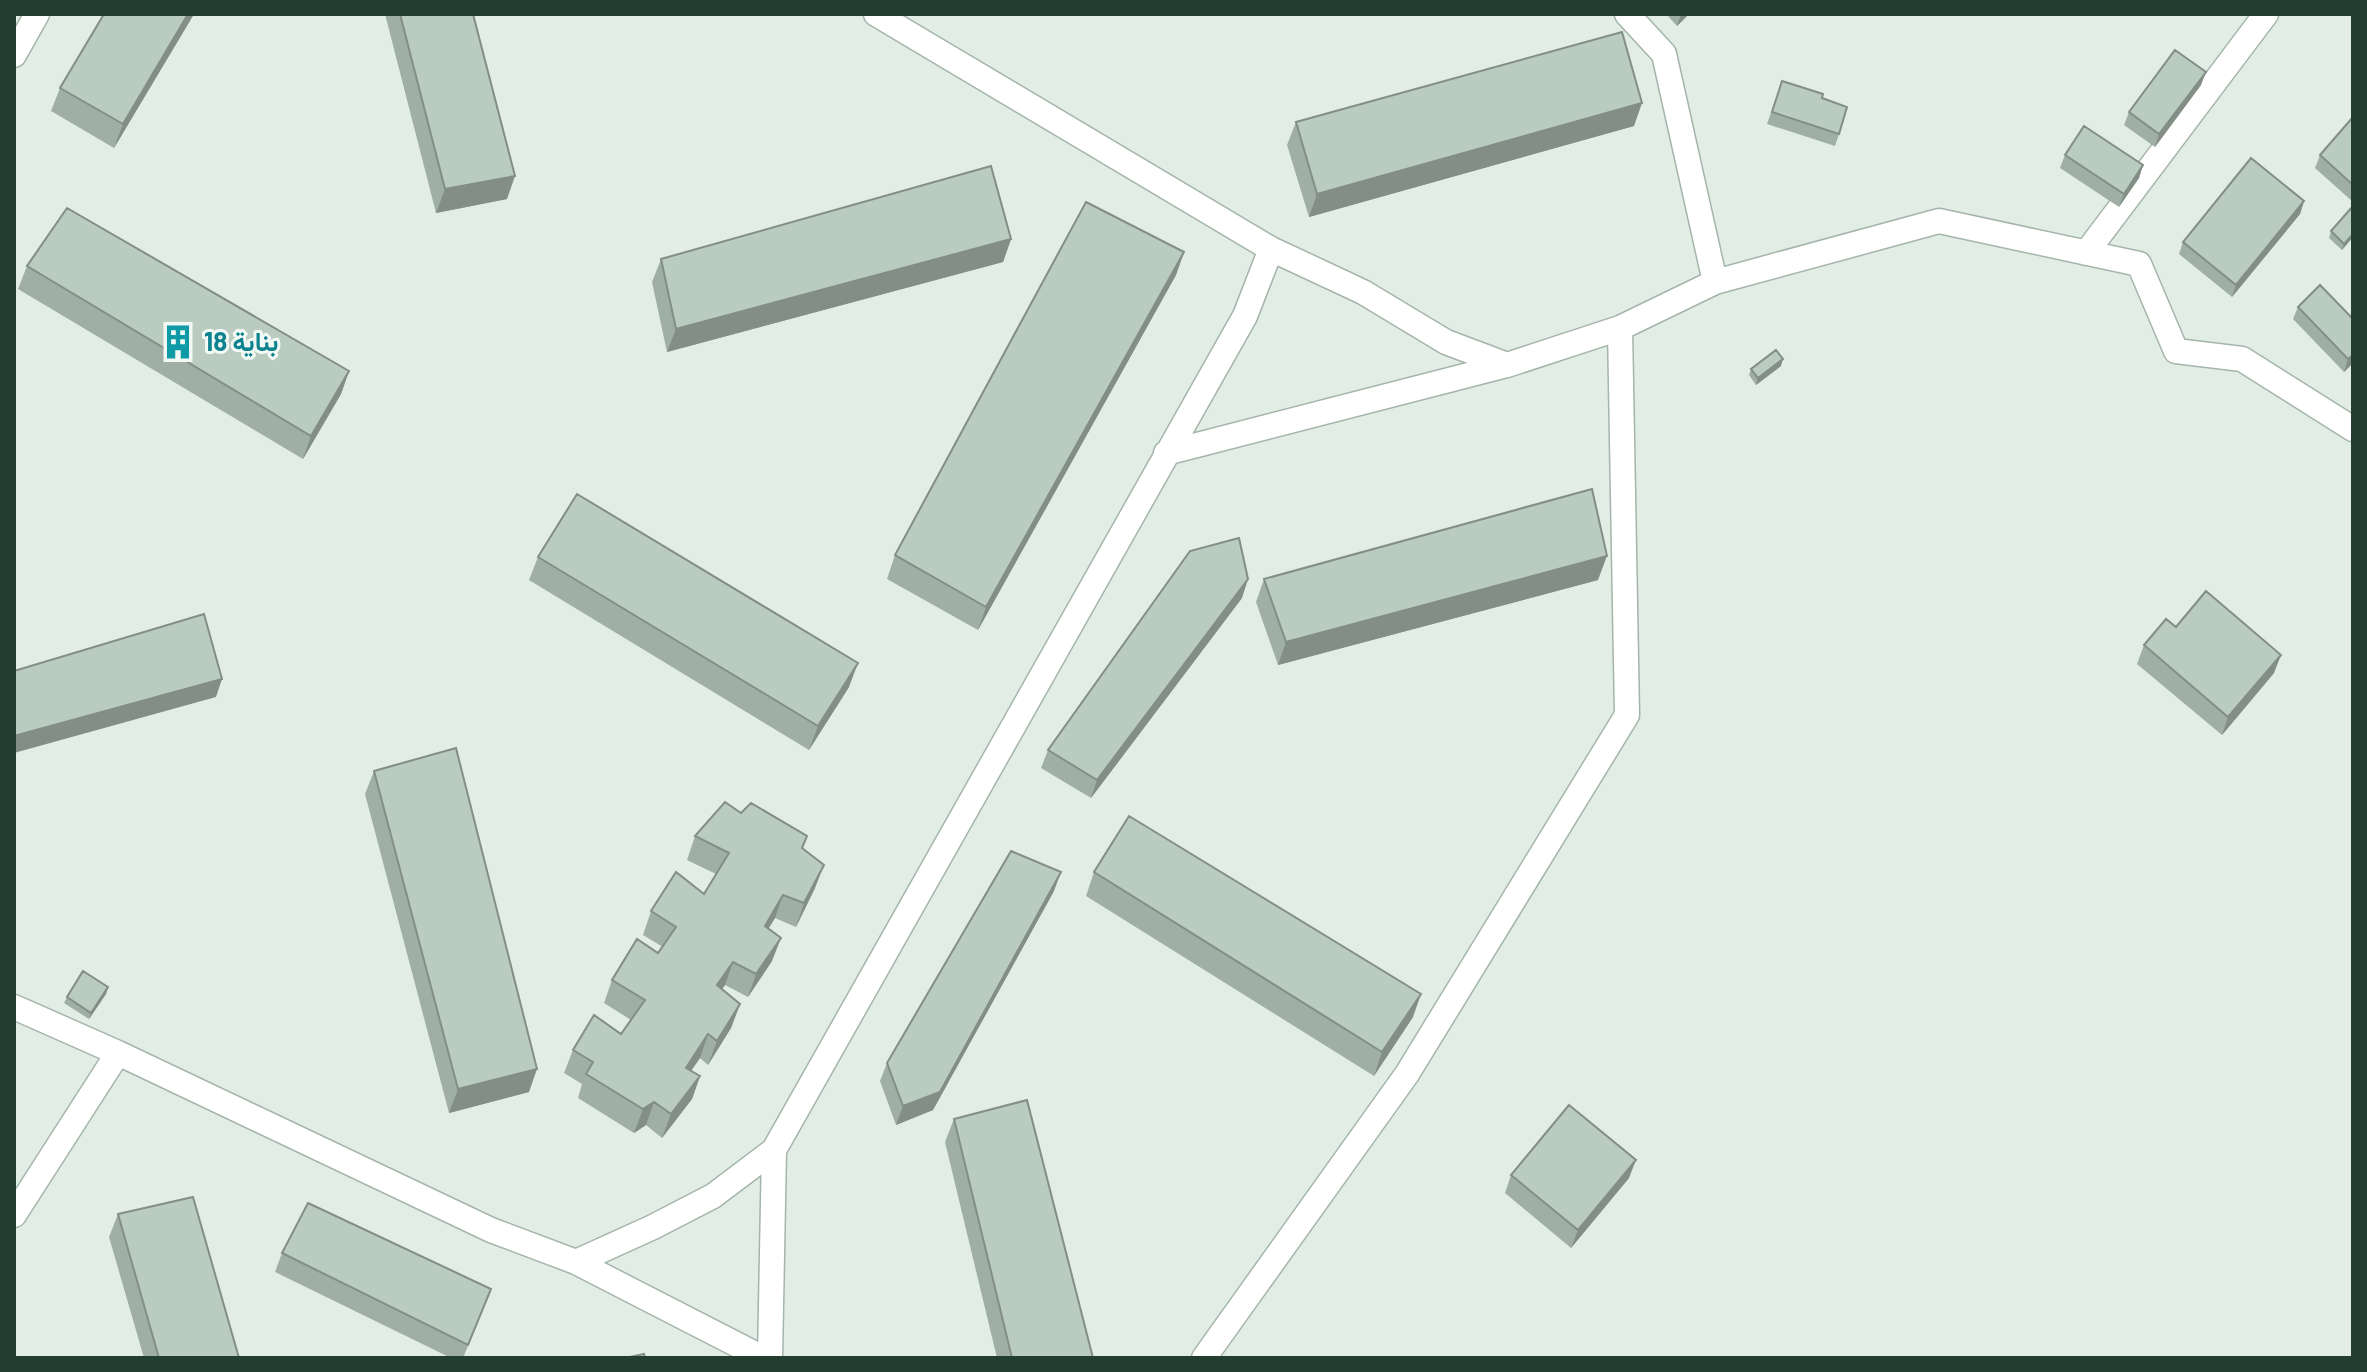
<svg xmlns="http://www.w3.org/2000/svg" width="2367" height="1372" font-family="Barlow,Vazirmatn,sans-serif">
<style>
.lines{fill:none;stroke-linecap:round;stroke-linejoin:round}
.minor-casing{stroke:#a4b5ab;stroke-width:27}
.minor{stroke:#fff;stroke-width:24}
.wall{fill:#a0afa5}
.shaded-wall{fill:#828e86}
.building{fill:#bacbc0;stroke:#828e86;stroke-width:2}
.labels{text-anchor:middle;stroke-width:6;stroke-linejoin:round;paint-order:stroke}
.culture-label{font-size:26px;font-weight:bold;fill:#0d838f;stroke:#f3f9f4;text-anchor:start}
</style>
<rect width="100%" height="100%" fill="#e2ede5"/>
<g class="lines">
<g class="minor-casing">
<path id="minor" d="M876,14L1271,249
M14,55L37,14
M2086,253L2266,14
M1715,282L1939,221L2139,264L2176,351L2242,359L2353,429
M1166,453L1507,365
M14,1007L118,1053L491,1230L576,1262L653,1227L713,1196L774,1150L1245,316L1271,249L1363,292L1446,342L1507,365L1620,328
M14,1215L118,1053
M576,1262L763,1358
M770,1358L774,1150
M1204,1358L1407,1074L1627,715L1620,328L1715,282L1664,54L1627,14"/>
</g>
<use href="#minor" class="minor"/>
</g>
<path class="wall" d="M194,14L114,148L51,111L60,88Z
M385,14H473L507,199L436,213Z
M1666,14H1689L1677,26Z
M1782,81L1822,98L1839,134L1835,146L1767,124Z
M2201,85L2155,147L2124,125L2129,112Z
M2353,117V202L2315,168L2320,155Z
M1296,122L1634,126L1309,217L1287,145Z
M2065,155L2143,165L2139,178L2119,207L2060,168Z
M2304,201L2300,214L2232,297L2179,254L2183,242Z
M2331,231L2353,237L2342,250L2329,238Z
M1011,239L1003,262L667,352L652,282L661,259Z
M1184,252L1176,275L978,630L887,579L895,555Z
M27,266L349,371L341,394L303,459L18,289Z
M2298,307L2353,363L2344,372L2293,319Z
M1781,366L1756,385L1749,375L1751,369Z
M538,557L849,687L809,750L529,580Z
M1264,579L1598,580L1278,665L1256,602Z
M1242,598L1091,798L1041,768L1048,750Z
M2176,627L2274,673L2222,735L2137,664L2144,645Z
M374,771L529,1092L449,1113L365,794Z
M741,813L802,849L815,888L796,927L775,918L768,929L772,961L748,997L725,985L722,989L740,1004L731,1028L708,1065L700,1058L691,1071L700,1076L692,1099L662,1138L646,1125L634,1133L578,1098L582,1084L564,1073L573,1050L621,1034L631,1020L604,1003L612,980L658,953L663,947L643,935L651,911L704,894L716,874L687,860L695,836Z
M1094,872L1413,1017L1374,1076L1086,896Z
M1054,891L933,1110L896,1125L880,1081L887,1063Z
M108,987L106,994L89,1019L64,1003L67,997Z
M954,1119L1093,1358H997L945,1142Z
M1511,1175L1629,1178L1571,1248L1505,1193Z
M118,1214L239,1358H144L109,1237Z
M282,1253L491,1289L463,1358H451L275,1272Z"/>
<path class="shaded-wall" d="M188,14H194L114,148L123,124Z
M1681,14H1689L1677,26Z
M2206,72L2201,85L2155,147L2159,134Z
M1642,103L1634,126L1309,217L1317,194Z
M2143,165L2139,178L2119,207L2124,194Z
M515,176L507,199L436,213L445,189Z
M2304,201L2300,214L2232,297L2236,285Z
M2353,234V237L2342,250L2344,244Z
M1011,239L1003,262L667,352L676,329Z
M1184,252L1176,275L978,630L986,607Z
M2353,355V363L2344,372L2348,359Z
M1783,359L1781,366L1756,385L1758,378Z
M349,371L341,394L303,459L311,436Z
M1607,556L1598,580L1278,665L1286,642Z
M1248,579L1242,598L1091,798L1097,780Z
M2281,655L2274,673L2222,735L2228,717Z
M858,663L849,687L809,750L818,726Z
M222,679L216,697L14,753V736Z
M824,865L815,888L796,927L804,903Z
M1061,872L1054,891L933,1110L896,1125L903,1106Z
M783,895L775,918L756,949L765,926Z
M781,938L772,961L748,997L756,974Z
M733,962L725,985L709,1008L717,985Z
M108,987L106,994L89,1019L91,1013Z
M1421,994L1413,1017L1374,1076L1382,1052Z
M740,1004L731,1028L708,1065L717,1041Z
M708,1034L700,1058L677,1091L686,1068Z
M537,1069L529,1092L449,1113L458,1089Z
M700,1076L692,1099L662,1138L671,1114Z
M654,1102L646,1125L634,1133L643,1109Z
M1636,1160L1629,1178L1571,1248L1578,1230Z"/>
<path class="building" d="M104,14H188L123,124L60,88Z
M400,14H473L515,176L445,189Z
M1622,32L1642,103L1317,194L1296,122Z
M2175,50L2206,72L2159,134L2129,112Z
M1782,81L1823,94L1822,98L1847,107L1839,134L1772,112Z
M2353,117V185L2320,155Z
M2084,126L2143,165L2124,194L2065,155Z
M2251,158L2304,201L2236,285L2183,242Z
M991,166L1011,239L676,329L661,259Z
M1086,202L1184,252L986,607L895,555Z
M2353,206V234L2344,244L2331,231Z
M67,208L349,371L311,436L27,266Z
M2320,285L2353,319V355L2348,359L2298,307Z
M1776,350L1783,359L1758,378L1751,369Z
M1592,489L1607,556L1286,642L1264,579Z
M577,494L858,663L818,726L538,557Z
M1239,538L1248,579L1097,780L1048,750L1190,551Z
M2206,591L2281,655L2228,717L2144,645L2166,619L2176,627Z
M204,614L222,679L14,736V671Z
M456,748L537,1069L458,1089L374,771Z
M725,802L741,813L751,803L807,836L802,848L824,865L804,903L783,895L765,926L781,938L756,974L733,962L717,985L740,1004L717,1041L708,1034L686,1068L700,1076L671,1114L654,1102L643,1109L586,1074L593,1062L573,1050L594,1015L621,1034L645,1000L612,980L637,939L658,953L676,927L651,911L676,872L704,894L729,853L695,836Z
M1129,816L1421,994L1382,1052L1094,872Z
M1011,851L1061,872L940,1092L903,1106L887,1063Z
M83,971L108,987L91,1013L67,997Z
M1027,1100L1093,1358H1012L954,1119Z
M1569,1105L1636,1160L1578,1230L1511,1175Z
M193,1197L239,1358H159L118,1214Z
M308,1203L491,1289L468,1345L282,1253Z
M644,1354L645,1358H625Z"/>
<defs>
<g id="building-bare" transform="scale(2.76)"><path d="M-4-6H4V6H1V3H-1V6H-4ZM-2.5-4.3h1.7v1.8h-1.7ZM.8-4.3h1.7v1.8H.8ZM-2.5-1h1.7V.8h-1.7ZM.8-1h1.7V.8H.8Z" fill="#0f9aa8" stroke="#f3f9f4" stroke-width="2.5" paint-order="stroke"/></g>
</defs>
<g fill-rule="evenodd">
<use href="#building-bare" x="178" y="342"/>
</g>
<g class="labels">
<g class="culture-label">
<text x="204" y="351">بناية 18</text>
</g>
</g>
<rect width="2367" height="1372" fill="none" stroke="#213e30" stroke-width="32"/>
</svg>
